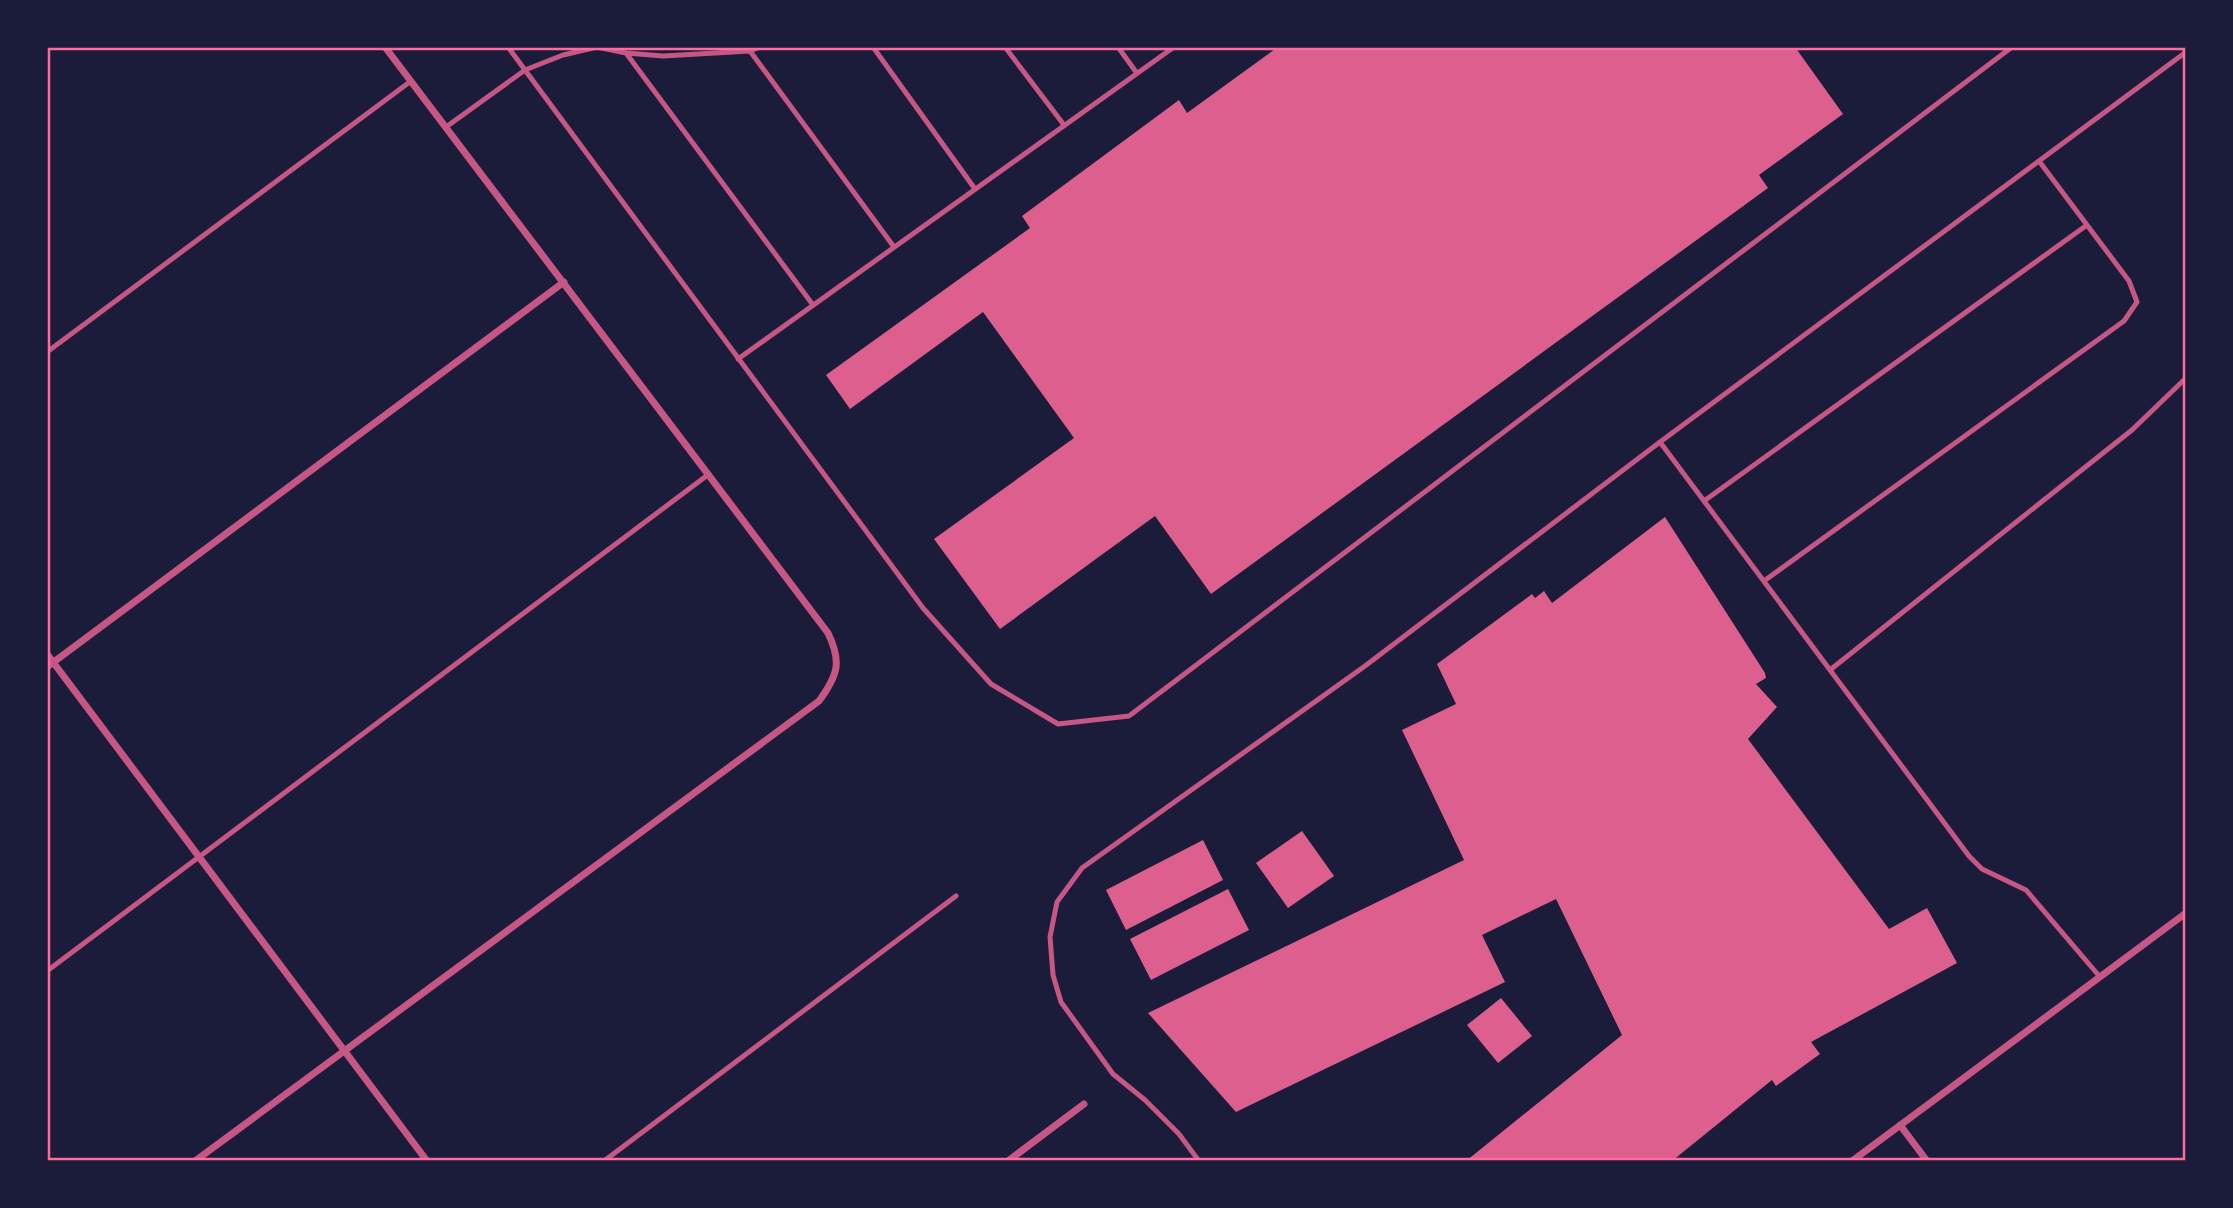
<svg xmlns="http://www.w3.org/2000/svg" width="2233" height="1208" font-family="Rubik,sans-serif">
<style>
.building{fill:#dd5f8e}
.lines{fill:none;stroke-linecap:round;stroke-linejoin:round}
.service{stroke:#c65784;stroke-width:5}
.minor{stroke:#c65784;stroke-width:7}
.neatline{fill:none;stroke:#ff6b9d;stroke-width:2.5}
</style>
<rect width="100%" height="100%" fill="#1b1b3a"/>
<path class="building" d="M1278,47H1795L1843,114L1759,175L1768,188L1211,594L1155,516L1000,629L934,539L1074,438L983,312L850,409L826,375L1030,228L1022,216L1179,100L1187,113Z
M1665,517L1765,673L1766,678L1756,684L1777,707L1748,739L1889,929L1927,908L1957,963L1811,1042L1820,1054L1776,1086L1772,1080L1672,1161H1466L1622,1035L1556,899L1482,935L1505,982L1236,1112L1148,1013L1464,860L1402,730L1456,704L1437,664L1532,594L1535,598L1544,591L1552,603Z
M1302,831L1334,876L1288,908L1256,863Z
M1203,840L1223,880L1126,930L1106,890Z
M1228,889L1249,930L1151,980L1130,939Z
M1501,998L1532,1036L1498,1063L1467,1025Z"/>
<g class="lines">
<path class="service" d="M508,47L923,608L991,684L1058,724L1129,716L2012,47
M873,47L975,189
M1005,47L1064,125
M1118,47L1136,72
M750,51L894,247
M2186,52L1660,442L1830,670L2132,430L2186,378
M626,53L813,305
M446,127L525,70L563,55L597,47L626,53L663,56L750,51L760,47
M47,352L411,81
M738,359L1174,47
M1704,501L2087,225
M1764,581L2124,321L2137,302L2129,281L2039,161
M1830,670L1969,856L1982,869L2026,890L2100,977
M47,971L709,474
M604,1161L956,896
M1199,1161L1179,1134L1145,1100L1113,1074L1061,1002L1053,975L1050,937L1057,902L1082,868L1365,666L1660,442"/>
<path class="minor" d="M47,654L427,1161
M47,667L564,282
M1900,1125L1927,1161
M195,1161L819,701C838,675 842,662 828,633L385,47
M1008,1161L1084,1104
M1852,1161L2186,913"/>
</g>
<rect width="2233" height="1208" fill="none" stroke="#1b1b3a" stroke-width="98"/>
<rect x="49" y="49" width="2135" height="1110" class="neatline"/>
</svg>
